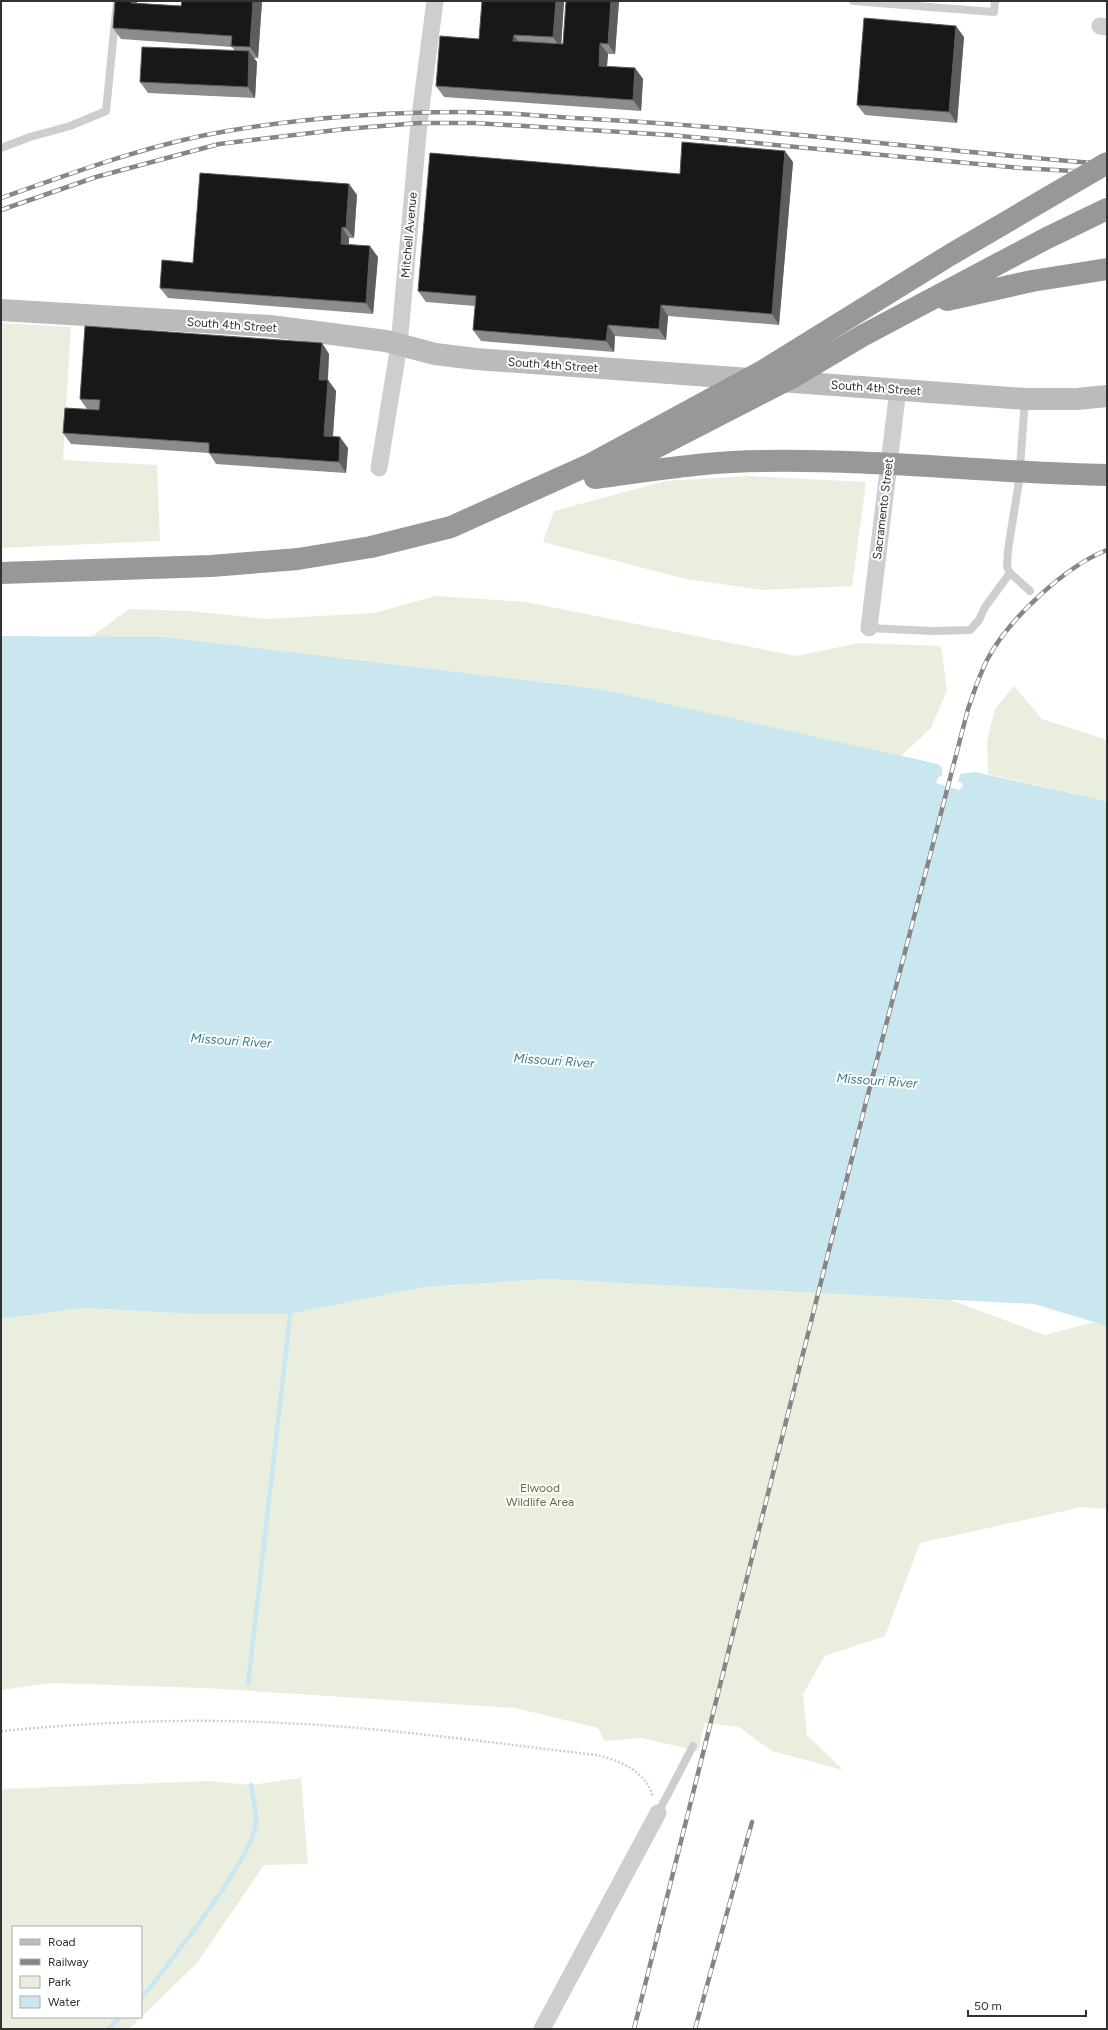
<svg xmlns="http://www.w3.org/2000/svg" width="1108" height="2030" font-family="Figtree,sans-serif">
<style>
.green{fill:#eaeedf;fill-rule:evenodd}
.water{fill:#cae7ef}
.lines{fill:none;stroke-linecap:round;stroke-linejoin:round}
.stream{stroke:#cae7ef;stroke-width:4.5}
.path{stroke:#cecece;stroke-width:2.5;stroke-dasharray:2 2;stroke-linecap:butt}
.lane{stroke:#cecece;stroke-width:8}
.street{stroke:#cecece;stroke-width:17}
.secondary{stroke:#bbb;stroke-width:22}
.rail-casing{stroke:#868686;stroke-width:4.5}
.rail{stroke:#fff;stroke-width:3;stroke-dasharray:9;stroke-linecap:butt}
.highway-bridge{stroke:#989898;stroke-width:22}
.wall{fill:#8c8c8c}
.shaded-wall{fill:#5d5d5d}
.building{fill:#181818;stroke:#5d5d5d}
.labels{text-anchor:middle;stroke-width:4;stroke-linejoin:round;paint-order:stroke}
.street-label{font-size:12px;fill:#313131;stroke:#fff}
.park-label{font-size:12px;fill:#5c703b;stroke:#fff}
.water-label{font-size:13px;font-style:italic;fill:#377d92;stroke:#fff}
</style>
<rect width="100%" height="100%" fill="#fff"/>
<path class="green" d="M1,323L71,327L63,460L157,465L160,541L1,548Z
M747,476L866,482L852,586L763,590L686,579L543,542L554,511L665,481Z
M436,596L526,602L796,656L859,643L941,646L947,690L931,728L901,756L601,689L165,637H91L129,609L190,611L267,619L374,613Z
M1014,686L1042,719L1107,740V801L988,774L987,741L995,709Z
M547,1279L948,1299L1045,1335L1094,1322L1107,1328V1509L1082,1507L920,1543L885,1636L825,1656L803,1694L807,1735L843,1770L772,1751L739,1727L705,1723L698,1751L641,1738L604,1741L598,1728L515,1708L205,1688L50,1683L1,1690V1319L83,1308L193,1314L424,1287Z
M301,1778L308,1864L264,1865L197,1963L129,2029H1V1789L209,1781L251,1785ZM13,1927H141V2017H13Z"/>
<path class="water" d="M1,636L165,637L601,689L938,764L942,768V776L938,777L936,783L959,790L963,786L962,783L958,782L960,774L975,772L1107,801V1328L1094,1322L1034,1304L547,1279L424,1287L289,1314H193L83,1308L1,1319Z"/>
<g class="lines">
<path class="stream" d="M248,1684L291,1308
M141,1997L150,1988C174,1955 254,1858 256,1822C256,1810 253,1797 251,1785
M108,2029L120,2017"/>
<path class="path" d="M1,1731C96,1722 190,1718 285,1723C389,1728 493,1743 596,1755C619,1760 646,1771 653,1797"/>
<path class="lane" d="M853,1L994,12L995,1
M1,148L30,137L70,126L106,111L117,1
M1025,399L1019,481L1008,550L1007,567L1010,573L1030,591
M869,628L932,631L970,630L979,620L985,607L1010,573
M658,1813L693,1746"/>
<path class="street" d="M1100,26L1107,27
M379,468L399,345L419,123L435,1
M869,628L898,389
M542,2029L658,1813"/>
<path class="secondary" d="M1,310L270,326L386,341L435,354L476,359L1025,399H1077L1107,396"/>
<g class="rail-casing">
<path id="rail" d="M1,198C75,172 150,144 227,131C305,118 384,112 462,112C505,112 549,117 592,119C764,128 935,151 1107,164
M1,210L96,177L219,144L345,129L419,123H475L670,135L1021,168L1107,173
M634,2029L865,1106L968,709C974,692 979,676 987,660C1008,620 1064,567 1107,550
M695,2029L752,1822"/>
</g>
<use href="#rail" class="rail"/>
<path class="highway-bridge" d="M947,300L1032,281L1107,269
M616,468L793,377L862,336L1047,238L1107,209
M595,478C650,471 707,461 763,461C878,459 992,473 1107,475
M1,573L211,566L298,559L371,547L451,527L591,464L761,372L950,255L1107,163"/>
</g>
<path class="wall" d="M115,1H136L137,3L181,6L182,1H262L258,58H254L257,62L255,98L148,93L140,82L235,51L232,47L121,39L113,28Z
M564,1L561,44H563L619,1L615,54H608L607,66L635,68L643,79L641,111L444,97L436,86L479,39Z
M964,37L957,123L865,115L857,105Z
M793,162L779,325L668,316L666,340L615,336L614,352L481,341L473,330L475,306L426,302L418,291L680,174Z
M349,184L357,195L354,238H349V244L378,257L373,314L168,298L160,288L193,263Z
M322,343L329,354L328,380L336,391L333,437L348,448L346,473L216,464L209,453L71,444L63,433L87,409L80,399Z"/>
<path class="shaded-wall" d="M131,1H136L139,6L131,3Z
M253,1H262L258,58L250,47Z
M556,1H564L561,48L553,37Z
M611,1H619L615,54L608,44Z
M956,26L964,37L957,123L949,112Z
M514,35L521,46L513,41Z
M600,43L608,54L606,77L599,66Z
M249,51L257,62L255,98L248,87Z
M635,68L643,79L641,111L633,100Z
M785,151L793,162L779,325L772,314Z
M349,184L357,195L354,238L346,228Z
M342,227L349,238L348,254L341,244Z
M370,246L378,257L373,314L366,303Z
M661,305L668,316L666,340L659,329Z
M608,325L615,336L614,352L606,341Z
M322,343L329,354L327,391L319,380Z
M328,380L336,391L332,447L324,436Z
M340,437L348,448L346,473L339,462Z"/>
<path class="building" d="M115,1H131V3L181,6L182,1H253L250,47L231,46L232,36L113,28Z
M482,1H556L553,37L514,35L513,41L563,44L566,1H611L608,44L600,43L599,66L635,68L633,100L436,86L440,36L479,39Z
M864,18L956,26L949,112L857,105Z
M142,47L249,51L248,87L140,82Z
M682,142L785,151L772,314L661,305L659,329L608,325L606,341L473,330L476,296L418,291L430,153L680,174Z
M200,173L349,184L346,228L342,227L341,244L370,246L366,303L160,288L162,260L193,263Z
M85,326L322,343L319,380H328L324,436L340,437L339,462L209,453V443L63,433L65,408L99,410L100,400L80,399Z"/>
<g class="labels">
<g class="street-label">
<text transform="translate(409 235) rotate(-85)" y="4">Mitchell Avenue</text>
<text transform="translate(232 325) rotate(4)" y="4">South 4th Street</text>
<text transform="translate(553 365) rotate(4)" y="4">South 4th Street</text>
<text transform="translate(876 388) rotate(4)" y="4">South 4th Street</text>
<text transform="translate(883 509) rotate(-83)" y="4">Sacramento Street</text>
</g>
<g class="park-label">
<text x="540" y="1492">Elwood<tspan x="540" dy="14">Wildlife Area</tspan></text>
</g>
<g class="water-label">
<text transform="translate(231 1040) rotate(4)" y="5">Missouri River</text>
<text transform="translate(554 1060) rotate(4)" y="5">Missouri River</text>
<text transform="translate(877 1080) rotate(4)" y="5">Missouri River</text>
</g>
</g>
<rect width="1108" height="2030" fill="none" stroke="#313131" stroke-width="4"/>
<rect x="12" y="1926" width="130" height="92" fill="#ffffff" stroke="#adadad"/>
<rect x="20" y="1939" width="20" height="6" fill="#bbbbbb" stroke="#adadad"/>
<text x="48" y="1946" font-size="12" fill="#313131">Road</text>
<rect x="20" y="1959" width="20" height="6" fill="#868686" stroke="#adadad"/>
<text x="48" y="1966" font-size="12" fill="#313131">Railway</text>
<rect x="20" y="1976" width="20" height="12" fill="#eaeedf" stroke="#adadad"/>
<text x="48" y="1986" font-size="12" fill="#313131">Park</text>
<rect x="20" y="1996" width="20" height="12" fill="#cae7ef" stroke="#adadad"/>
<text x="48" y="2006" font-size="12" fill="#313131">Water</text>
<path d="M968 2010v6h118v-6" fill="none" stroke="#313131" stroke-width="2"/>
<text x="974" y="2010" font-size="12" fill="#313131" stroke="#ffffff" stroke-width="3" paint-order="stroke">50 m</text>
</svg>
